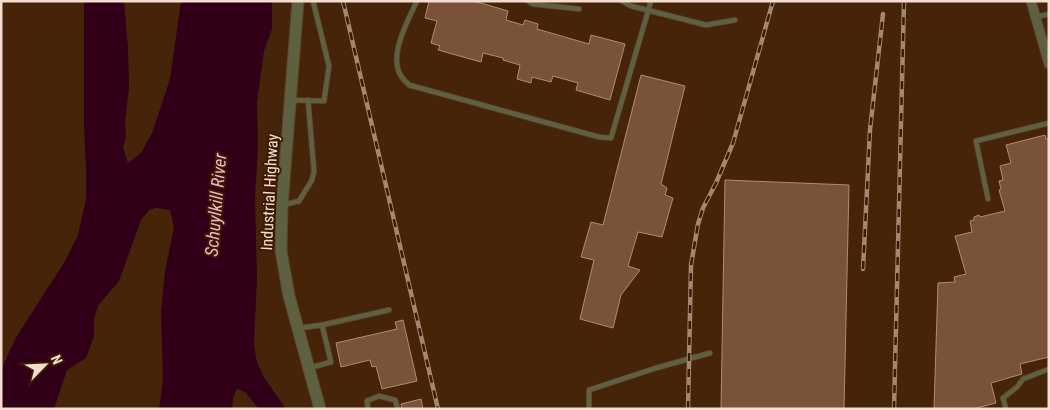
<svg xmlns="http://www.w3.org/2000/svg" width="1050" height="410" font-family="'Roboto Condensed',sans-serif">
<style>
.water{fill:#310018}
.building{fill:#785339;stroke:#b38a6f}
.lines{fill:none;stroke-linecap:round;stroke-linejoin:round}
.service-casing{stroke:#62422a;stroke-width:6}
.minor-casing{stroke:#62422a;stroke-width:11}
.tertiary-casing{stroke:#62422a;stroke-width:13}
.path{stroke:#9e826e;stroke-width:1;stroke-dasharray:5 2.5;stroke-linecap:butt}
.service{stroke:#5d6141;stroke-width:4.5}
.minor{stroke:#5d6141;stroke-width:9}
.tertiary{stroke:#5d6141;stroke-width:11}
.rail-casing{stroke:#a38773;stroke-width:4.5}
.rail{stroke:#3b1a01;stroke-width:2.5;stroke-dasharray:8;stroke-linecap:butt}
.labels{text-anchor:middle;stroke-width:4;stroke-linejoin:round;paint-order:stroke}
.street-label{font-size:16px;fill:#f5ded0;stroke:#3b1a01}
.water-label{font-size:18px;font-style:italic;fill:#f4b2ca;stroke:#3b1a01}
</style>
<rect width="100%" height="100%" fill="#46240a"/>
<path class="water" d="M84,1H124L128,48L129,87L125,121L126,136L123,147L128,163L141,153L152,133L170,79L181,1H272V29L264,51L257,102L258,148L255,197L257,278L254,343L256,359L263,376L286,409H259L245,392L237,389L233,397L232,409H159L163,380L161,312L165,271L174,227L170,210L156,208L149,210L141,220L119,281L98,306L94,319V336L86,358L67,370L54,409H1V371L4,363L17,336L65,261L78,235L86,200V171L84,126Z"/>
<path class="building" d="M429,1H474L508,11L506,20L523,25L525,20L538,24L537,29L589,44L591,35L625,44L610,100L576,90L578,83L553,76L551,82L532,77L531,83L517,79L520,65L503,60V58L483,53L481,62L438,50L440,46L431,43L437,21L425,18Z
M641,75L685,86L661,184L667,188L665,195L673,198L662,237L638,232L628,266L640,270L621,295L613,328L580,319L594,260L581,257L591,222L603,225Z
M1045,135L1046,139H1049V357L1020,364L1022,374L991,383L996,403L973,409H934L938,283L955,282L954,277L966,274L955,236L972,232L970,221L974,220V217L979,215L980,217L1005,211L999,190L1001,189L999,181L1003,180L1000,166L1011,163L1006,145Z
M725,180L849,185L844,409H721Z
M403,320L417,381L382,389L376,366L372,367L370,360L341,367L336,343L397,329L395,322Z
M421,399L423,409H402L401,404Z"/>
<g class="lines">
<g class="service-casing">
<path id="service" d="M417,1C408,20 388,56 401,76C403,79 406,82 409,85L599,137L611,138L651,1
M528,1L533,4L579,9
M622,1L631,6L706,25L735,20
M1036,17L1049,14
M291,100L324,101L329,66L313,1
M988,199L976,141L1049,123
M283,205L299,201L312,180L314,171L308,100
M322,325L389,310
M299,328L322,325L331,362L309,368
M368,409L367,401L379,396L395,400L398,409
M589,409V390L656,368L710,353
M1006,409L1003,398L1017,387L1023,379L1049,369"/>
</g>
<g class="minor-casing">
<path id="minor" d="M1031,1L1049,64"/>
</g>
<g class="tertiary-casing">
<path id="tertiary" d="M298,1L282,206L281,251L289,296L320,409"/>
</g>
<path class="path" d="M270,249L271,213"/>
<use href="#service" class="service"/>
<use href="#minor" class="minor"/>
<use href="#tertiary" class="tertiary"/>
<g class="rail-casing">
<path id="rail" d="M343,1L438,409
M863,269L870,130L883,14
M688,409L691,265L698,224L703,208L716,183L733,143L773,1
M894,409L904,1"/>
</g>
<use href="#rail" class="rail"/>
</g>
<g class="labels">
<g class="street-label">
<text transform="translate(269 192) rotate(-87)" y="6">Industrial Highway</text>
</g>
<g class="water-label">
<text transform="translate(216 205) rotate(-85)" y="6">Schuylkill River</text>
</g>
</g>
<rect width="1050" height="410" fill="none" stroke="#f5ded0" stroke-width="5"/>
<g transform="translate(45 365) rotate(66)" stroke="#3b1a01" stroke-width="4" paint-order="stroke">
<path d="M0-4L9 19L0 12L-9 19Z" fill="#f5ded0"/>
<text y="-8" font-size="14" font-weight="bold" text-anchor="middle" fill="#f5ded0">N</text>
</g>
</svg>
